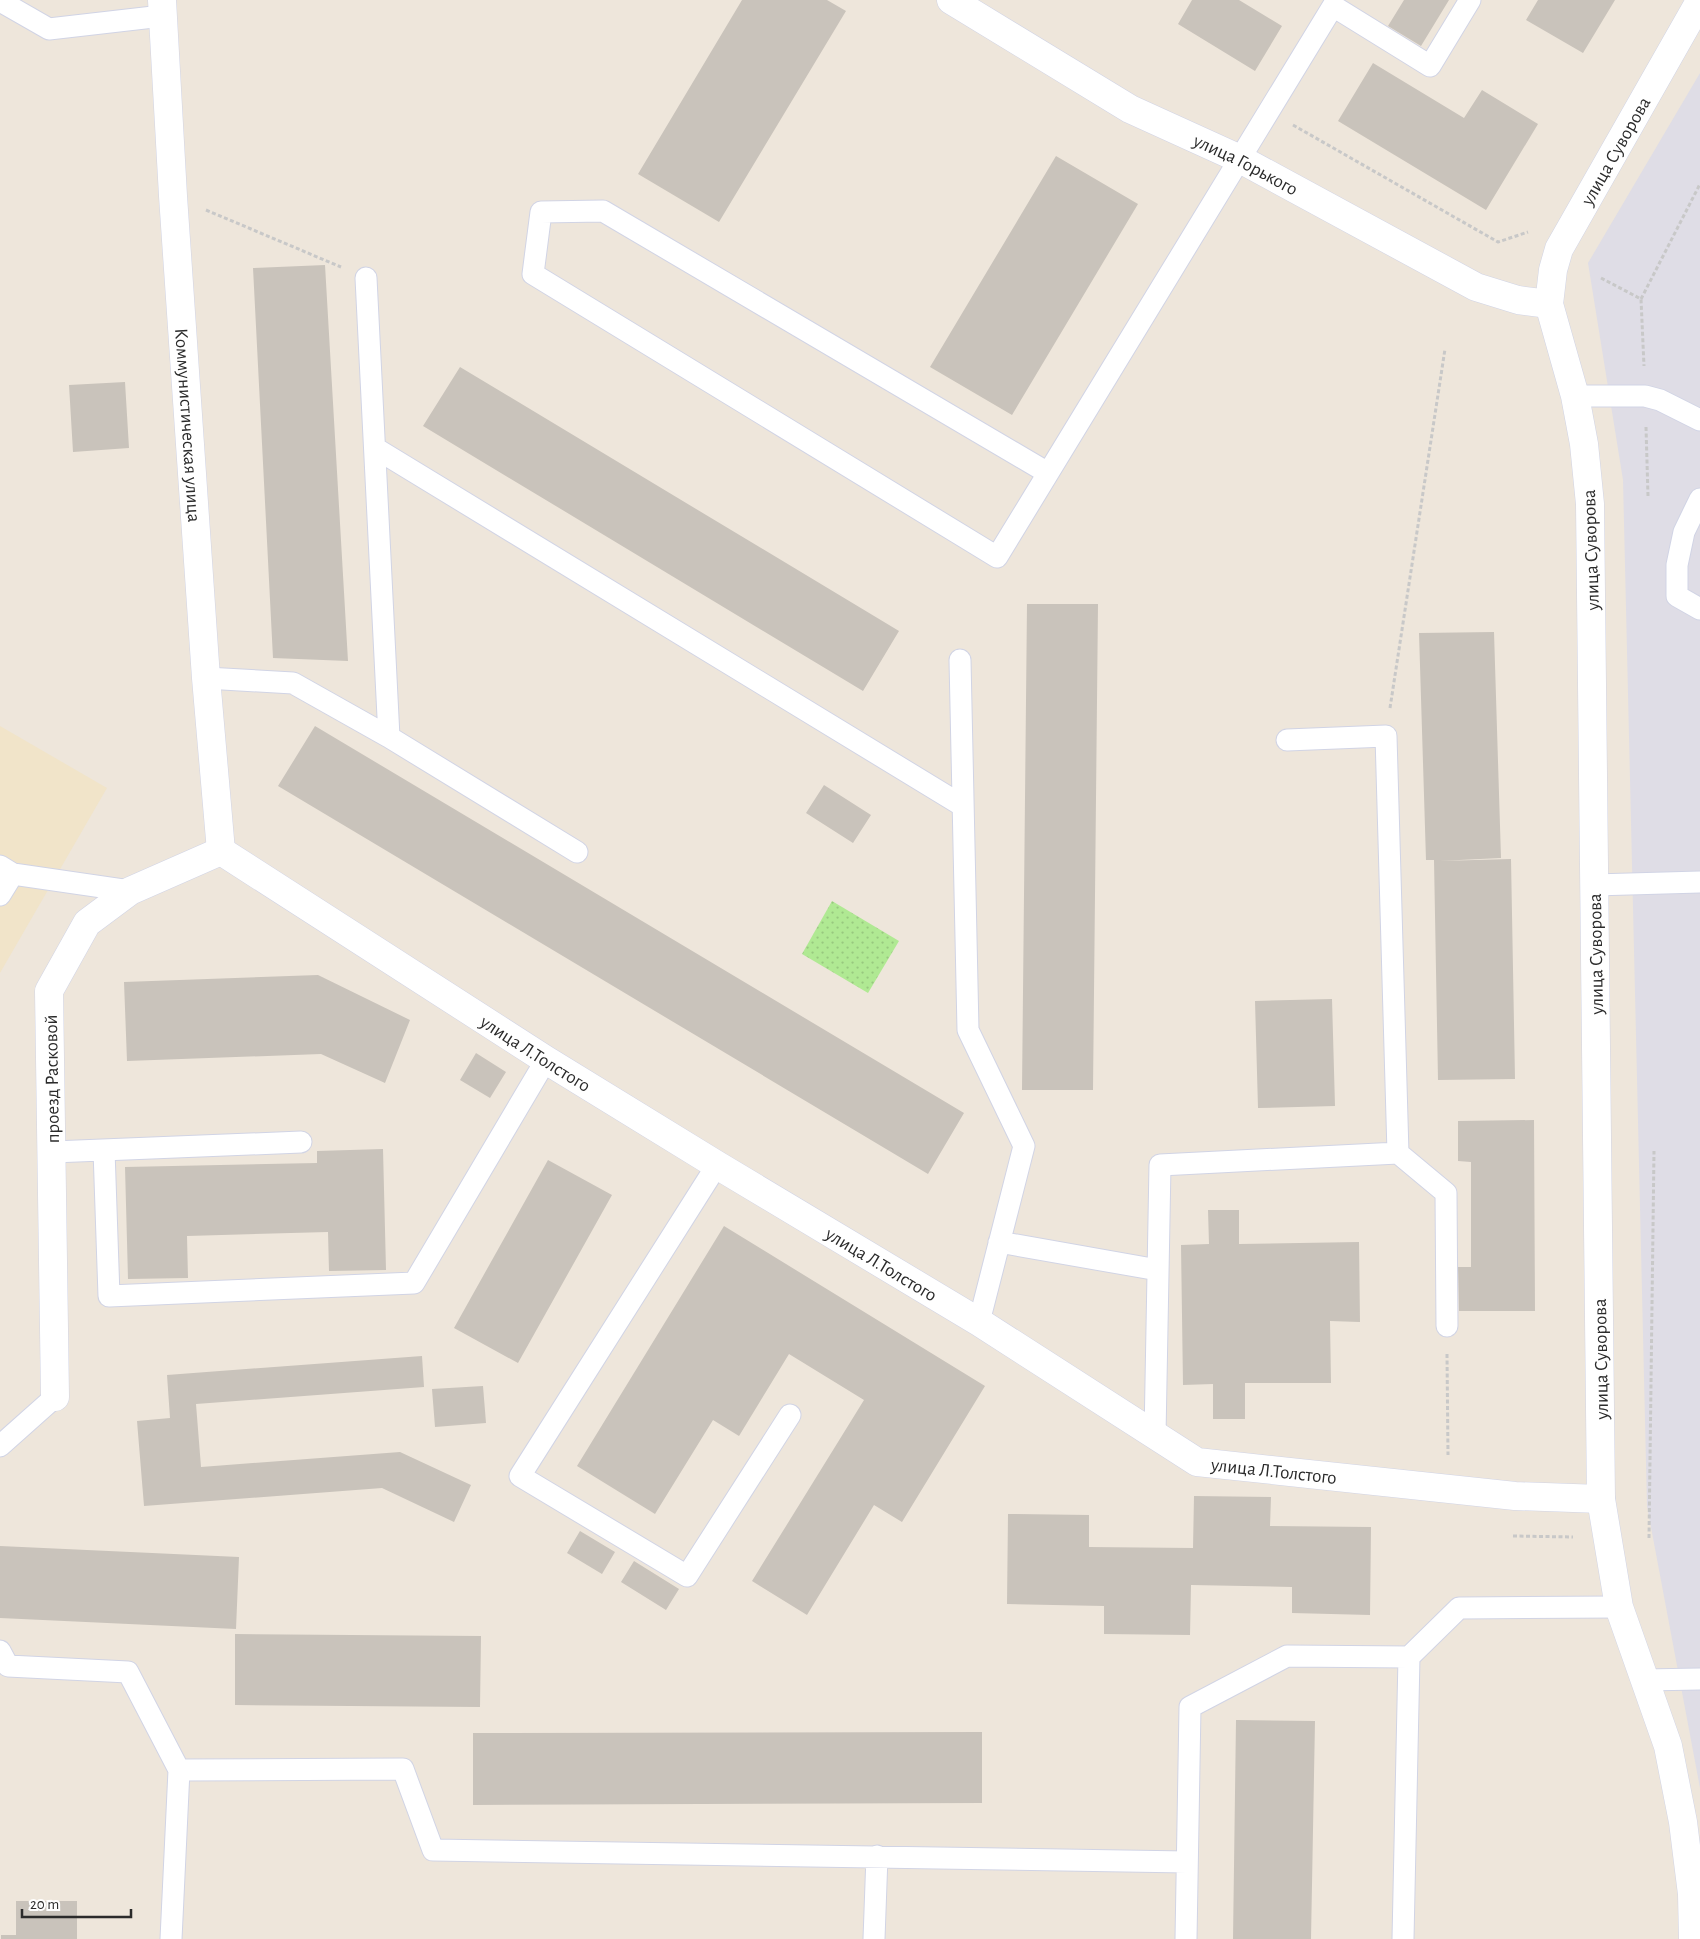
<svg xmlns="http://www.w3.org/2000/svg" width="1700" height="1939" font-family="'Alegreya Sans',sans-serif">
<style>
.industrial{fill:#dfdde6}
.education{fill:#f1e4c9}
.grass{fill:url(#grass-dots)}
.building{fill:#c9c3bb}
.lines{fill:none;stroke-linecap:round;stroke-linejoin:round}
.lane-casing{stroke:#d1d4e5;stroke-width:23}
.street-casing{stroke:#d1d4e5;stroke-width:29}
.secondary-casing{stroke:#d1d4e5;stroke-width:29}
.path{stroke:#c8c8c8;stroke-width:3;stroke-dasharray:4 2.5;stroke-linecap:butt}
.lane{stroke:#fff;stroke-width:21}
.street{stroke:#fff;stroke-width:28}
.secondary{stroke:#fff;stroke-width:28}
.labels{text-anchor:middle;stroke-width:4;stroke-linejoin:round;paint-order:stroke}
.street-label{font-size:19px;fill:#2b2b2b;stroke:#fff}
</style>
<defs>
<pattern id="grass-dots" width="8" height="8" patternUnits="userSpaceOnUse" patternTransform="scale(1.25)"><rect width="8" height="8" fill="#b0e993"/><path d="M2 2h.1M6 6h.1" fill="none" stroke="#98c87f" stroke-width="1.8" stroke-linecap="round"/></pattern>
</defs>
<rect width="100%" height="100%" fill="#eee6db"/>
<path class="industrial" d="M1700,73V1788L1647,1506L1623,480L1588,263Z"/>
<path class="education" d="M0,726L107,788L0,973Z"/>
<path class="grass" d="M832,901L899,941L868,993L802,954Z"/>
<path class="building" d="M742,0H827L846,11L719,222L638,174Z
M1192,0H1239L1282,26L1255,71L1178,24Z
M1404,0H1449L1421,46L1388,26Z
M1538,0H1615L1583,53L1526,20Z
M1373,63L1464,118L1482,90L1538,124L1486,210L1338,121Z
M1056,156L1138,204L1012,415L930,367Z
M325,265L348,661L273,658L253,268Z
M460,367L899,631L863,691L423,426Z
M125,382L129,448L73,452L69,385Z
M1027,604H1098L1093,1090H1022Z
M1494,632L1501,858L1439,861L1511,859L1515,1079L1438,1080L1434,860H1426L1419,633Z
M315,726L964,1113L928,1174L278,786Z
M824,785L871,815L853,843L806,813Z
M318,975L410,1020L385,1083L321,1054L127,1061L124,982Z
M1332,999L1335,1106L1258,1108L1255,1001Z
M476,1053L506,1072L490,1098L460,1080Z
M1534,1120L1535,1311H1459L1458,1267H1471V1162L1458,1161V1121Z
M383,1149L386,1270L329,1271L328,1232L187,1236L188,1278L128,1279L125,1167L317,1163V1151Z
M548,1160L612,1195L518,1363L454,1328Z
M1208,1210H1239V1244L1359,1242L1360,1322L1330,1321L1331,1383H1245V1419H1213V1384L1183,1385L1181,1245L1209,1244Z
M724,1226L985,1386L902,1522L874,1505L807,1615L752,1581L864,1400L789,1354L739,1436L713,1420L655,1514L577,1466Z
M422,1356L424,1387L196,1404L201,1467L400,1452L471,1485L454,1522L382,1488L144,1506L137,1421L170,1418L167,1375Z
M483,1386L486,1423L435,1427L432,1389Z
M1194,1496L1271,1497L1270,1526L1371,1527L1370,1615L1292,1613V1587L1191,1585L1190,1635L1104,1634V1606L1007,1604L1008,1514L1089,1515V1547L1193,1548Z
M580,1531L615,1552L602,1574L567,1553Z
M0,1546L239,1557L236,1629L0,1618Z
M634,1561L679,1589L666,1610L621,1582Z
M235,1634L481,1636L480,1707L235,1705Z
M1236,1720L1315,1721L1311,1939H1233Z
M982,1732V1803L473,1805V1733Z
M16,1901H77V1939H1V1935H16Z"/>
<g class="lines">
<g class="lane-casing">
<path id="lane" d="M0,1L49,29L162,16
M1575,396H1645L1660,400L1700,420
M375,448L963,806
M1048,473L603,211L541,212L533,274L997,557C1109,373 1221,190 1333,6L1430,66L1470,0
M1700,499L1684,532L1677,565V596L1700,609
M960,660L968,1030L1024,1146L979,1322
M206,678L293,683L389,737L366,278
M389,737L577,852
M0,866L13,874L130,891
M1594,885L1700,882
M0,895L13,874
M104,1150L109,1296L414,1283L546,1060
M53,1152L301,1142
M1398,1153L1446,1193L1447,1326
M717,1165L520,1476L687,1576L790,1415
M999,1242L1158,1270
M1155,1436L1160,1165L1398,1153L1386,736L1287,740
M0,1446L55,1397
M0,1651L8,1666L128,1672L179,1770L171,1939
M1645,1680L1700,1679
M179,1770L403,1769L433,1850L1187,1862
M874,1939L877,1856
M1186,1939L1190,1707L1287,1656L1409,1657L1459,1608L1619,1607
M1403,1939L1409,1657"/>
</g>
<g class="street-casing">
<g id="street">
<path id="s1" d="M162,0L173,196L206,678L221,851"/>
<path id="s2" d="M221,851L546,1060L717,1165L979,1322L1197,1462L1515,1496L1601,1499"/>
<path d="M55,1397L49,991L87,923L130,891L221,851"/>
</g>
</g>
<g class="secondary-casing">
<g id="secondary">
<path id="s3" d="M951,0L1130,109L1240,159L1476,287L1518,300L1549,304"/>
<path id="s4" d="M1693,1939L1692,1894L1683,1822L1668,1746L1619,1607L1601,1499L1590,504L1584,444L1575,396L1549,304L1553,270L1559,249L1700,1"/>
</g>
</g>
<path class="path" d="M1293,125L1498,242L1528,232
M206,210L341,267
M1601,278L1641,299L1644,366
M1641,299L1700,184
M1646,427L1648,496
M1390,708L1445,349
M1447,1354L1448,1455
M1513,1536L1573,1537
M1649,1538L1654,1151"/>
<use href="#lane" class="lane"/>
<use href="#street" class="street"/>
<use href="#secondary" class="secondary"/>
</g>
<g class="labels">
<g class="street-label">
<text dy="7" stroke="none"><textPath href="#s4" startOffset="1821">улица Суворова</textPath></text>
<text dy="7" stroke="none"><textPath href="#s3" startOffset="338">улица Горького</textPath></text>
<text dy="7" stroke="none"><textPath href="#s1" startOffset="426">Коммунистическая улица</textPath></text>
<text transform="translate(1590 550) rotate(-92)" y="7">улица Суворова</text>
<text transform="translate(1595 954) rotate(-91)" y="7">улица Суворова</text>
<text dy="7" stroke="none"><textPath href="#s2" startOffset="374">улица Л.Толстого</textPath></text>
<text transform="translate(51 1079) rotate(-91)" y="7">проезд Расковой</text>
<text dy="7" stroke="none"><textPath href="#s2" startOffset="779">улица Л.Толстого</textPath></text>
<text transform="translate(1600 1359) rotate(-91)" y="7">улица Суворова</text>
<text dy="7" stroke="none"><textPath href="#s2" startOffset="1229">улица Л.Толстого</textPath></text>
</g>
</g>
<path d="M22 1909v8h109v-8" fill="none" stroke="#2b2b2b" stroke-width="2.5"/>
<text x="30" y="1909" font-size="15" fill="#2b2b2b" stroke="#ffffff" stroke-width="4" paint-order="stroke">20 m</text>
</svg>
